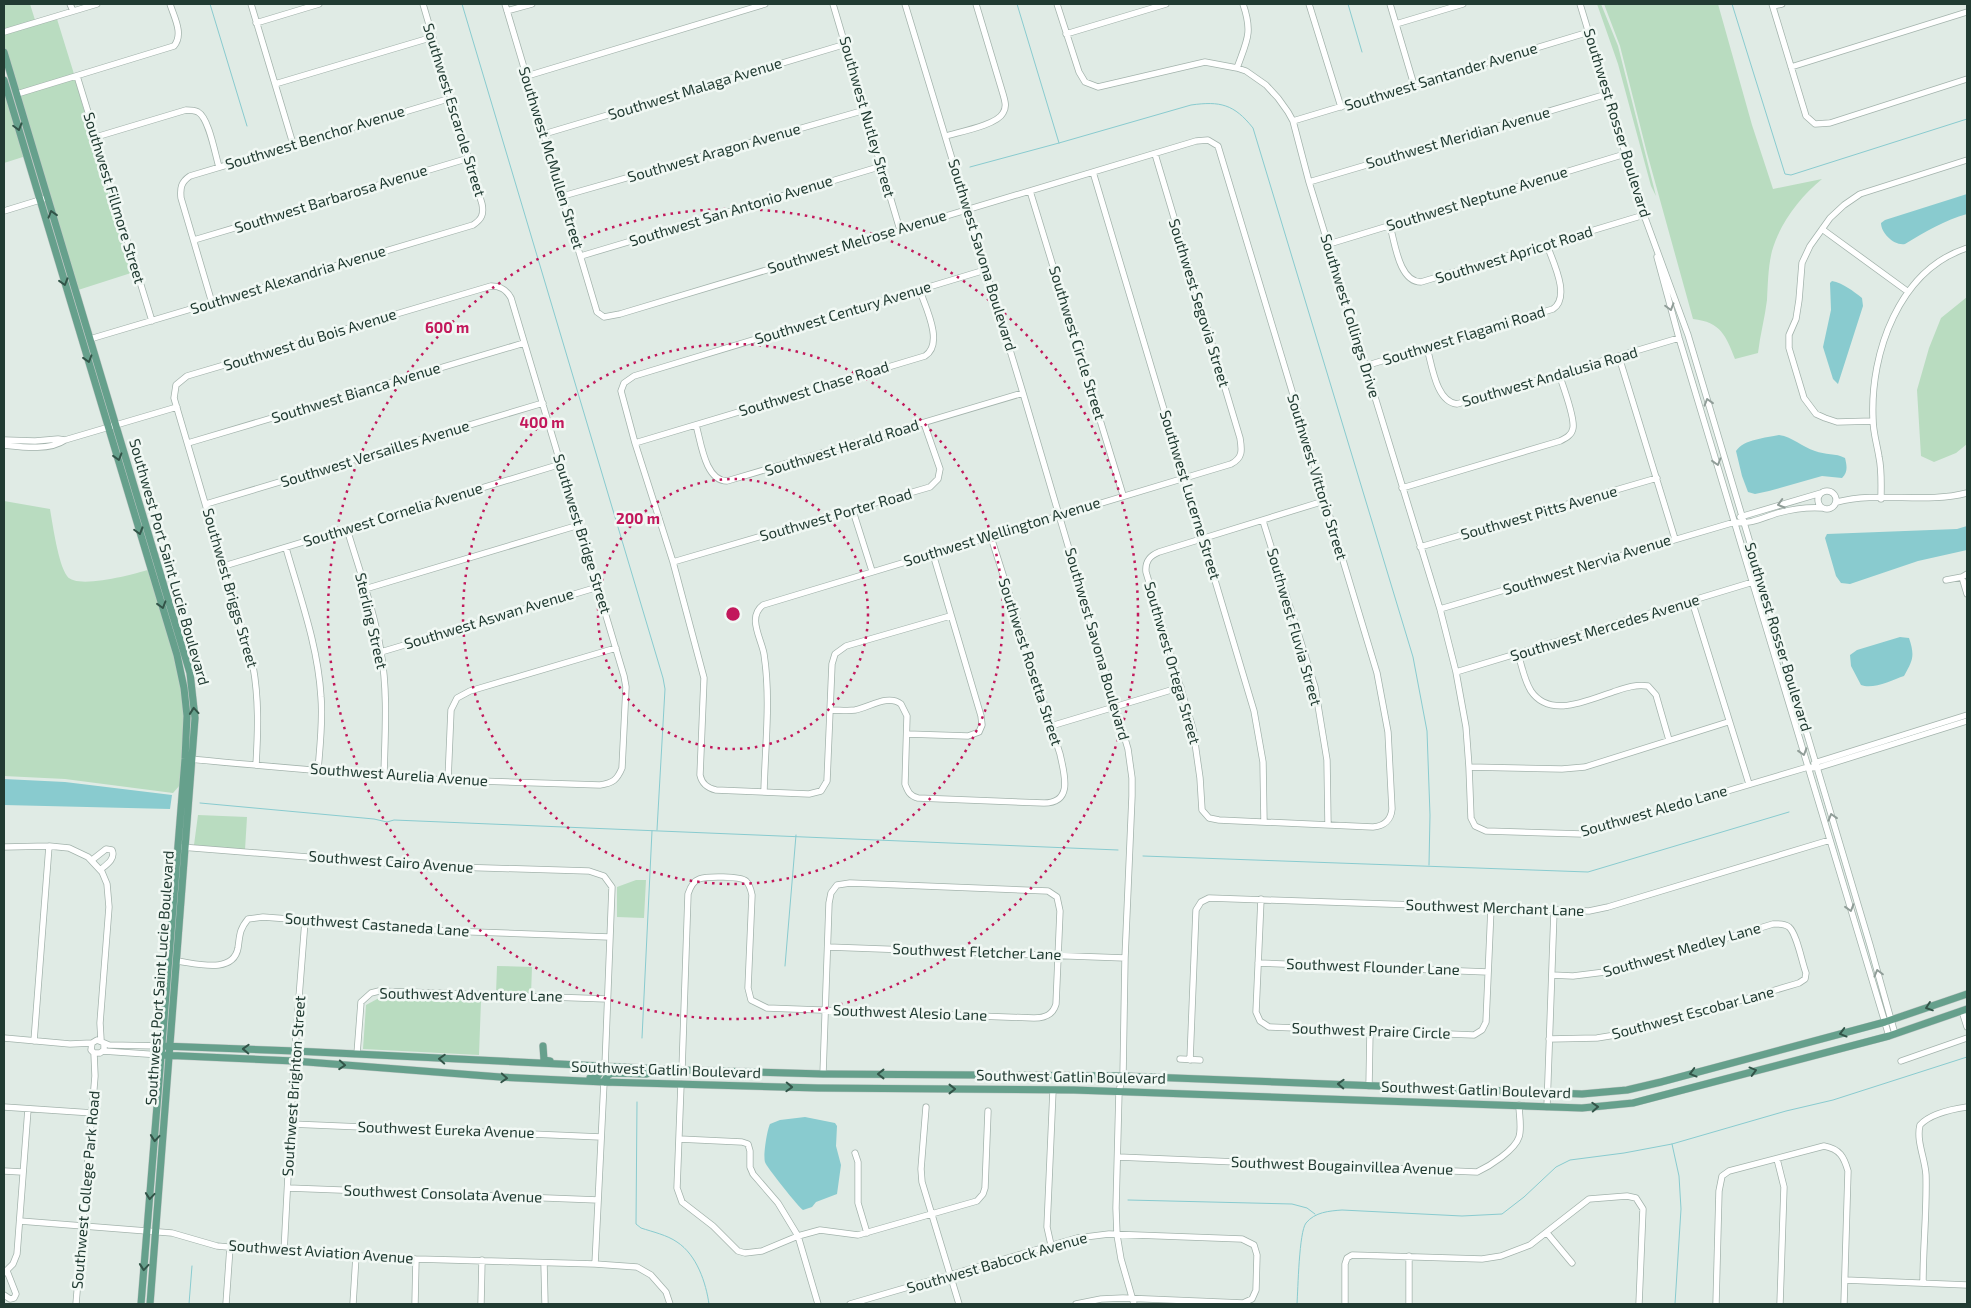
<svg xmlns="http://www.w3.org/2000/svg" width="1971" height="1308" font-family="'Exo 2',sans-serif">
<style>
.green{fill:#b9dcc0}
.water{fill:#89cbcf}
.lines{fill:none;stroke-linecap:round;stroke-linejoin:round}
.stream{stroke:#89cbcf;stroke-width:1}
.minor-casing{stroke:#a3b3ac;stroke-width:7}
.major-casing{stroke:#c1c8c6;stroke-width:8}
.minor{stroke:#fff;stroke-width:5.5}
.major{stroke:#66a08c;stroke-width:7}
.oneway{stroke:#325448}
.oneway2{stroke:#909d98}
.ring{fill:none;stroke:#c2185b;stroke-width:2.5;stroke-dasharray:2.5 5}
.labels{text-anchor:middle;stroke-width:5;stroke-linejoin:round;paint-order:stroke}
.street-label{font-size:15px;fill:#213b32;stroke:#f1f8f4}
.centre{fill:#c2185b;stroke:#f1f8f4;stroke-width:2.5}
.ring-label{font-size:15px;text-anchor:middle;font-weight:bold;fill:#c2185b;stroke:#f1f8f4;stroke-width:5;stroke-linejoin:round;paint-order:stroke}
</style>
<rect width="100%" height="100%" fill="#e0ebe5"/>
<path class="green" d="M4,4H30L35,20L4,29Z
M1597,4H1601L1618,46L1656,196L1651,186L1618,64Z
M1604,4H1718L1752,125L1773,189L1822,179C1800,197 1780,223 1772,251C1768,267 1768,284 1767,300C1765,317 1760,335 1758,353L1735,359C1726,336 1721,322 1693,319L1647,153L1620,46Z
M57,19L74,74L14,92L4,57V35Z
M4,73L26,156L4,163Z
M75,79L131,273L75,291L16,97Z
M1967,297V444L1956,453L1934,462L1921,456L1917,390L1929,348L1941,318Z
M4,501L50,509C53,526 58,563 67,576C76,590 134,574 148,570C163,617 184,666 185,716C185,739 182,762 180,785L173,793L65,779L4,776Z
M198,815L247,817L245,850L194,845Z
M636,880H646L644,918L617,917V887Z
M497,966L532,967L531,995L496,994Z
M379,998L481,1001L479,1055L363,1049L366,1005Z"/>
<path class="water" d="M1967,194V214C1945,220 1925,232 1905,244C1894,246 1881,233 1881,223L1885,220Z
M1832,281C1843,283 1853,291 1862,298L1863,306L1838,384L1833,379L1823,347L1831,310L1830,283Z
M1779,435C1793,437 1802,447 1815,451C1825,455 1836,453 1845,458C1847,466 1848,472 1842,478L1822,476L1769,491L1755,494L1748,492L1742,476L1736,451C1744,439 1766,438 1779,435Z
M1967,526V550L1918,561L1850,584L1841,583L1836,576L1825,538L1827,534L1957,529Z
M1900,637L1909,638C1915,656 1913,660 1904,676C1892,680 1873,690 1861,685L1851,666L1850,655L1857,650Z
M4,779L65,782L172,795L170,809L4,805Z
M805,1117L835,1123L837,1126L836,1146L841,1165L837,1194L816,1202L812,1207L803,1210C800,1209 765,1165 765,1162C763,1156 767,1130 770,1124L780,1120Z"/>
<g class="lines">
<path class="stream" d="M210,4L247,126
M462,4L663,678L665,689L657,830
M1017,4L1059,143
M1348,4L1362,52
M1732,4L1785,174L1791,175L1967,119
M970,167L1059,143L1191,105C1220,101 1234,104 1253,128L1413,657L1427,731L1430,815L1429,865
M200,803L374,819L387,822L394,820L1118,850
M1143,856L1588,872L1789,812
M785,966L796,835
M642,1038L652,831
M637,1102L636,1224L641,1228C653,1232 667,1235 677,1242C697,1255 706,1283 709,1304
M1672,1144L1679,1176L1681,1209L1675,1304
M1128,1200L1292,1204L1307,1208L1315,1214
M189,1304L192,1266
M1297,1304C1298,1289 1299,1232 1306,1223C1315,1212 1329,1211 1342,1210L1462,1216L1502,1214L1524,1197L1556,1167L1570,1160L1624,1153L1672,1144L1786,1111L1833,1100L1967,1057"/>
<g class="minor-casing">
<path id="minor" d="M70,4L73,11
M251,4L293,144
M505,4L597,312L604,317L620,314L1196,141L1208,140L1218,146L1377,673L1388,732L1392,809C1391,820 1384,826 1373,827L1219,820L1209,818L1202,810L1200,778L1193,729L1146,572C1145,562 1149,556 1159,552L1324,501
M833,4L900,230
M905,4L1023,393L1128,749L1132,778V796L1125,958L1123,1076L1119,1091L1116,1208L1117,1235L1121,1259L1134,1304
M1057,4L1079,72L1085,82L1098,87L1205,62L1237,68L1246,71L1266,85L1278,98L1288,112L1293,121L1309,182L1440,609L1456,672L1466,727L1469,767L1471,818L1475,826L1486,831L1582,834L1808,767L1817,768L1967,721
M1309,4L1341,107
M1390,4L1414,85
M1580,4L1644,215L1688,335L1870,945L1895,1034
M1772,4L1806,116L1815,124L1830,123L1967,79
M1773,6L1782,4
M507,11L532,4
M256,23L319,4
M1396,24L1463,4
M4,32L97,4
M1066,34L1166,4
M1791,67L1967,12
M1237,68C1247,40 1253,33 1243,4
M77,76L152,321
M527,76L765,4
M275,84L433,37
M17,94L174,46C184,34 174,17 170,4
M1293,121L1589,32
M544,134L846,44
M946,136C959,132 997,125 1003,113C1007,107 1005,101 1003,94L976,4
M96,137L186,110C190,110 194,110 198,112C209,118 215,154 219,167
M1093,172L1254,711L1263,762L1264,822
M1309,182L1607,94
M1030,191L1123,495
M563,196L865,110
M4,211L43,199
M1390,226C1395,243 1399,282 1421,282L1644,215
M1822,229L1907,291
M194,240L469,158
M1329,244L1625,154
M581,256L882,166
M1657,257L1679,338L1889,1036
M212,303L181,198C180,188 181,182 190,176L451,98
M90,339L473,225C482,219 484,214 482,204L423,4
M1427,348C1432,365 1436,402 1457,404L1679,338
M1619,357L1675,539
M1365,366L1553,309C1571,297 1553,262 1547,245
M1873,421L1837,422L1825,418L1816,414L1804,398L1789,348V335L1796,319L1799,300L1802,263L1810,246L1830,218L1844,205L1860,194L1967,160
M696,425C701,442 705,481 727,481L1023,393
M4,440L35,441L58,439L65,440
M188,443L524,343
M635,443L925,356C944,344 926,308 920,291
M4,445C22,447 49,451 65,440L177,407
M1402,488L1560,441C1566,438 1572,435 1573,428C1575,417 1563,386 1559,374
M1818 500a9 9 0 1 1 18 0a9 9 0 1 1-18 0Z
M1881,499C1881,484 1882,471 1879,457C1877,444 1873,432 1873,419C1870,353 1899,270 1967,248
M1837,502C1879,491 1925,504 1967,493
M206,504L543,403
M853,511L872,571
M1740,517L1821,493
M1263,521L1315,687L1327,760L1328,824
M347,529C359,569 374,610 381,652C388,692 385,734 384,775
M1420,547L1657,478
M286,548C300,597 318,646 321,697C323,721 320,746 318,770
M673,562L930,487L938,479L940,469L924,423
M224,566L561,464
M1962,577L1967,594
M1946,580L1962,577L1967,574
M365,589L579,525
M1692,601L1749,784
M1440,609L1735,522C1750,525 1764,517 1778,513C1793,509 1807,507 1822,508
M950,616L846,646L835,654L832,664L827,781L821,791L809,794L716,790C707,788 702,784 700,775L704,678L673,562L635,443L621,391L624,383L634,376L985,270
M381,652L598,587
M1518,654C1522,666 1524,680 1531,691C1550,719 1588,700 1613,692C1625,688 1635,684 1648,686L1656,695L1669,740
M1456,672L1753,582
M831,710C839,710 848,711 855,710C870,707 888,694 901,704L907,716L905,784C908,792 910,796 918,798L1044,803C1074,803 1064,773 1060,754L991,537
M1051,726L1181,687
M907,734L968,736L979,732L982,725L981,716L933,554
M189,759C275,767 361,775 448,780C498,782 549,783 600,785C613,783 617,780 622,768L626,687L624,676L511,298C506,289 500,286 491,286L187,376L176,385L174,398L253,666C259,699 258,731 256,765
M1814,763L1967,715
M1469,767L1562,769L1585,767L1728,722
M448,780L451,710L457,698L470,691L616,648
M764,792C765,747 771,699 764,654C761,638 747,617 763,605L1231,464C1243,458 1242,450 1240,438L1155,154
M4,847L49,846L69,848L88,857L102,872L107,884L109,907L100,1023L101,1040
M181,847L422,866L589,871L604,876L612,887L605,1066
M92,860L106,849L112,850C116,859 106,865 100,870
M1261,899L1256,1012L1260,1021L1269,1027L1474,1035L1482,1030L1486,1022L1491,908
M828,947L1125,958
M176,961C195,963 233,975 238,948C240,935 239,930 248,919L263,917L446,931L609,937
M1258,963L1488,972
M1962,1011L1967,1027
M4,1038L70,1044L92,1043
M1549,1039L1597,1038L1634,1032L1799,983L1805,979L1806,973C1802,963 1797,934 1789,927C1784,923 1779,924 1773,924L1621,970L1573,976L1552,975
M34,1041L49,846
M104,1043V1050L100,1053H94L91,1050L92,1043L97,1040L109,1045L162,1046
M103,1051L161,1055
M357,1054L361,1002L371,993L379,991L607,999
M1180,1059L1200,1060
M1190,1060L1196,910L1201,902L1209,898L1589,911L1608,907L1830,840
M1901,1061L1967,1038
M682,1070L688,894C690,888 693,881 699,879C707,876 740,876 746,881C750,885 751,890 752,895L748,988L751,1000L767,1008L1034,1018C1045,1018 1053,1015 1056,1004L1060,911L1057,897L1048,891L850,883L837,885L831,893L829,903L823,1074
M681,1084L677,1188L682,1202L713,1226L738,1251L745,1253L762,1251L798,1236L820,1230L858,1235L977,1201L983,1194L985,1188L988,1111
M1369,1086L1370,1031
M4,1107L93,1113
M926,1107L921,1169L922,1182L959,1304
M1547,1107L1554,911
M291,1124L601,1137
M679,1139L742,1142L748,1144L750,1151V1167L753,1174L778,1203L798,1236L818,1304
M855,1153L858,1162V1203L867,1233
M1118,1157L1477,1172C1490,1166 1515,1150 1519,1137C1522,1128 1519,1114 1519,1105
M1777,1159L1784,1187L1780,1304
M4,1171L22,1172
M288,1188L598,1200
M20,1221L172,1233L217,1246L284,1252L416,1259L595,1264L637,1267L651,1275L666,1292L670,1304
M1547,1233L1572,1263
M1051,1245L1047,1227L1053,1090
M284,1252L294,1061L305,921
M1409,1256V1304
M544,1263L545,1304
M595,1264L604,1082
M4,1273L13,1264L17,1254L28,1109
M1845,1280L1967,1285
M1923,1283C1923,1247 1927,1211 1926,1175C1925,1158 1916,1141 1920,1125C1930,1114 1953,1109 1967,1107
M4,1295L10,1299L14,1298L16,1294L7,1271
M76,1304L95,1076L94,1053
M226,1304L230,1247
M353,1304L356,1256
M415,1304L416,1259
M481,1304L482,1260
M850,1304L1077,1238L1109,1234L1242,1239L1254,1245L1257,1255L1256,1290L1252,1299L1243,1303L1123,1298L1101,1299L1076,1304
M1345,1304V1264L1347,1258L1352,1255L1482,1259L1501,1256L1530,1245L1589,1199L1627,1196L1636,1198L1643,1209L1639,1304
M1716,1304L1719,1191L1722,1176L1729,1171L1824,1146C1840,1149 1844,1157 1848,1171L1844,1304"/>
</g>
<g class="major-casing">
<path id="major" d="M4,52L190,673L195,718L150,1304
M4,80L177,655L184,688L187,716L185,759L141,1304
M162,1046L295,1051L682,1070L823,1074L1123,1076L1582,1094L1627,1090L1661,1082L1885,1022L1967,994
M543,1046L544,1060L550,1061
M161,1055L294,1061L500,1077L604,1082L818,1088L1074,1090L1582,1108L1633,1103L1889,1036L1967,1009
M590,1078L597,1077L605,1066
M604,1082L608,1075L612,1073L646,1074L657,1071"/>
</g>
<use href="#minor" class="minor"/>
<use href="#major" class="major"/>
</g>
<defs><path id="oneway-chevron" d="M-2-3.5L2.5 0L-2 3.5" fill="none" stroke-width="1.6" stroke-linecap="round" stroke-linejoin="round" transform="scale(1.25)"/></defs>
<g class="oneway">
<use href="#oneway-chevron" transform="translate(18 127) rotate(74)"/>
<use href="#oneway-chevron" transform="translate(52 214) rotate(-107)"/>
<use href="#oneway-chevron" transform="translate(64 282) rotate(73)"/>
<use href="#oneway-chevron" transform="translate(88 359) rotate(73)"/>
<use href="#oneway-chevron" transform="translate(118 457) rotate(73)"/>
<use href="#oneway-chevron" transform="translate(139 531) rotate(74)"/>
<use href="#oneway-chevron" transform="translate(162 605) rotate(73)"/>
<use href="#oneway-chevron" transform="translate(194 711) rotate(-95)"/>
<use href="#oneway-chevron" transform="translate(1929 1007) rotate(161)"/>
<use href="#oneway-chevron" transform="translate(1843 1033) rotate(165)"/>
<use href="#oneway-chevron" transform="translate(246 1049) rotate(-178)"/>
<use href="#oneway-chevron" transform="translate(442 1059) rotate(-177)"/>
<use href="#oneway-chevron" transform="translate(342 1065) rotate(4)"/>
<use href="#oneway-chevron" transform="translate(1753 1071) rotate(-15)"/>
<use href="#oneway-chevron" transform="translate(1693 1073) rotate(165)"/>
<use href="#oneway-chevron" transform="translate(881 1074) rotate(-180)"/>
<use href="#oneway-chevron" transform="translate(504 1078) rotate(3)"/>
<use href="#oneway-chevron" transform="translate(1341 1084) rotate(-178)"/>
<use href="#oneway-chevron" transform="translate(789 1087) rotate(2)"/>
<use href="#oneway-chevron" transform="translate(952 1089)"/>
<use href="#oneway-chevron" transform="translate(1595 1107) rotate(-3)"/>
<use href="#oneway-chevron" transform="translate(155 1138) rotate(95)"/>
<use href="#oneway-chevron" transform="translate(150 1196) rotate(95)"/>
<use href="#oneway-chevron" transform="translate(144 1267) rotate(95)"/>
</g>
<g class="oneway2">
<use href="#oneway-chevron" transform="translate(1670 307) rotate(74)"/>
<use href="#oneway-chevron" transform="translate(1708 402) rotate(-107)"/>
<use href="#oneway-chevron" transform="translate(1717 462) rotate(73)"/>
<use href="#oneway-chevron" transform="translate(1781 504) rotate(164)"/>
<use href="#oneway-chevron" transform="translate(1803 752) rotate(73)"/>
<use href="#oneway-chevron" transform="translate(1832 817) rotate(-107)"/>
<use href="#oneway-chevron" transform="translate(1850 908) rotate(73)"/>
<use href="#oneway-chevron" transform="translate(1878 973) rotate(-105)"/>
</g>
<g class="ring">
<circle cx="733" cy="614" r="135"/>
<circle cx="733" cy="614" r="270"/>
<circle cx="733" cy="614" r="405"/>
</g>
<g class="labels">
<g class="street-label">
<text transform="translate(1441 77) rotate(-17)" y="5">Southwest Santander Avenue</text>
<text transform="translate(695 89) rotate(-17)" y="5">Southwest Malaga Avenue</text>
<text transform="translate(454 110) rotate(73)" y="5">Southwest Escarole Street</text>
<text transform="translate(867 117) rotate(74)" y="5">Southwest Nutley Street</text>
<text transform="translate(1617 123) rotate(73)" y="5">Southwest Rosser Boulevard</text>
<text transform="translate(315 138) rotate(-17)" y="5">Southwest Benchor Avenue</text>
<text transform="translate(1458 138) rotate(-16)" y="5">Southwest Meridian Avenue</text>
<text transform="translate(714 153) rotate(-16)" y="5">Southwest Aragon Avenue</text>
<text transform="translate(551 158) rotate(73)" y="5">Southwest McMullen Street</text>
<text transform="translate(114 198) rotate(73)" y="5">Southwest Fillmore Street</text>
<text transform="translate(331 199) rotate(-17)" y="5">Southwest Barbarosa Avenue</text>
<text transform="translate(1477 199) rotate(-17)" y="5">Southwest Neptune Avenue</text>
<text transform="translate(731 211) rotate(-17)" y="5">Southwest San Antonio Avenue</text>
<text transform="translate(857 242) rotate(-17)" y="5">Southwest Melrose Avenue</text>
<text transform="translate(982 255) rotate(73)" y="5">Southwest Savona Boulevard</text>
<text transform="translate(1514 255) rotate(-17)" y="5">Southwest Apricot Road</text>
<text transform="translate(288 280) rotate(-17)" y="5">Southwest Alexandria Avenue</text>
<text transform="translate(1199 303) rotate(73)" y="5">Southwest Segovia Street</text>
<text transform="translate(843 313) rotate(-17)" y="5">Southwest Century Avenue</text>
<text transform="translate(1350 316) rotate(73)" y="5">Southwest Collings Drive</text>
<text transform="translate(1464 336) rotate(-17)" y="5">Southwest Flagami Road</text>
<text transform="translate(310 340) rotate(-17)" y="5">Southwest du Bois Avenue</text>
<text transform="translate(1077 343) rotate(73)" y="5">Southwest Circle Street</text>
<text transform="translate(1550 377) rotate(-16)" y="5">Southwest Andalusia Road</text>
<text transform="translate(814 389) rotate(-17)" y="5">Southwest Chase Road</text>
<text transform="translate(356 393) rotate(-17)" y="5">Southwest Bianca Avenue</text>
<text transform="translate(842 448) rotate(-17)" y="5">Southwest Herald Road</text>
<text transform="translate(375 454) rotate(-17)" y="5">Southwest Versailles Avenue</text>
<text transform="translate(1317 477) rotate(73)" y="5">Southwest Vittorio Street</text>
<text transform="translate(1190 495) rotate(73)" y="5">Southwest Lucerne Street</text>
<text transform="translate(1539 513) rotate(-16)" y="5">Southwest Pitts Avenue</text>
<text transform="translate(393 515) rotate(-17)" y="5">Southwest Cornelia Avenue</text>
<text transform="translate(836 515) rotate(-16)" y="5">Southwest Porter Road</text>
<text transform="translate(1002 532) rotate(-17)" y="5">Southwest Wellington Avenue</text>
<text transform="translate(582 534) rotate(73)" y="5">Southwest Bridge Street</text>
<text transform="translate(169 562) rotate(74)" y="5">Southwest Port Saint Lucie Boulevard</text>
<text transform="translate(1587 565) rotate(-17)" y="5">Southwest Nervia Avenue</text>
<text transform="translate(230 588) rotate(74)" y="5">Southwest Briggs Street</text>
<text transform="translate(489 619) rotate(-17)" y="5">Southwest Aswan Avenue</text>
<text transform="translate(371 621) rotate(77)" y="5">Sterling Street</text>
<text transform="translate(1294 627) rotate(74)" y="5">Southwest Fluvia Street</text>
<text transform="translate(1605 628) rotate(-17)" y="5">Southwest Mercedes Avenue</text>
<text transform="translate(1778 637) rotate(73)" y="5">Southwest Rosser Boulevard</text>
<text transform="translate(1097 644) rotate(74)" y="5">Southwest Savona Boulevard</text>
<text transform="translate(1030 662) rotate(72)" y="5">Southwest Rosetta Street</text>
<text transform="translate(1172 663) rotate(74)" y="5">Southwest Ortega Street</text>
<text transform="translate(399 775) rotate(4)" y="5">Southwest Aurelia Avenue</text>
<text transform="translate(1654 811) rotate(-16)" y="5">Southwest Aledo Lane</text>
<text transform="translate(391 862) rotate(4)" y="5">Southwest Cairo Avenue</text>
<text transform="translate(1495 908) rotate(2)" y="5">Southwest Merchant Lane</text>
<text transform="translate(377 925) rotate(4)" y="5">Southwest Castaneda Lane</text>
<text transform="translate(1682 950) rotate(-16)" y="5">Southwest Medley Lane</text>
<text transform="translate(977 952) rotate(2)" y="5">Southwest Fletcher Lane</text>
<text transform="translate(1373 967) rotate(2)" y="5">Southwest Flounder Lane</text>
<text transform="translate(160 978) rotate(-86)" y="5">Southwest Port Saint Lucie Boulevard</text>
<text transform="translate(471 995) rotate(1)" y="5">Southwest Adventure Lane</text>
<text transform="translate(910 1013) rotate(2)" y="5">Southwest Alesio Lane</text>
<text transform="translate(1693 1013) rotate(-15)" y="5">Southwest Escobar Lane</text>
<text transform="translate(1371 1031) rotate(2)" y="5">Southwest Praire Circle</text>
<text transform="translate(666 1070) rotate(2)" y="5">Southwest Gatlin Boulevard</text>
<text transform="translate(1071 1077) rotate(1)" y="5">Southwest Gatlin Boulevard</text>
<text transform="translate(294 1086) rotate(-86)" y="5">Southwest Brighton Street</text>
<text transform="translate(1476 1090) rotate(2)" y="5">Southwest Gatlin Boulevard</text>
<text transform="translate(446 1130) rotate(2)" y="5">Southwest Eureka Avenue</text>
<text transform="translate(1342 1166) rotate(2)" y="5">Southwest Bougainvillea Avenue</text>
<text transform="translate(86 1190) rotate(-85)" y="5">Southwest College Park Road</text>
<text transform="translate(443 1194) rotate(2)" y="5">Southwest Consolata Avenue</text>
<text transform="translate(321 1252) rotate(4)" y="5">Southwest Aviation Avenue</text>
<text transform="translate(997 1263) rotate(-16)" y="5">Southwest Babcock Avenue</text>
</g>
</g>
<circle cx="733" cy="614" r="8" class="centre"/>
<g class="ring-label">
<text x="447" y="333">600 m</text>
<text x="542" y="428">400 m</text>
<text x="638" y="524">200 m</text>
</g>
<rect width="1971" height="1308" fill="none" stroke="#213b32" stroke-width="10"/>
</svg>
